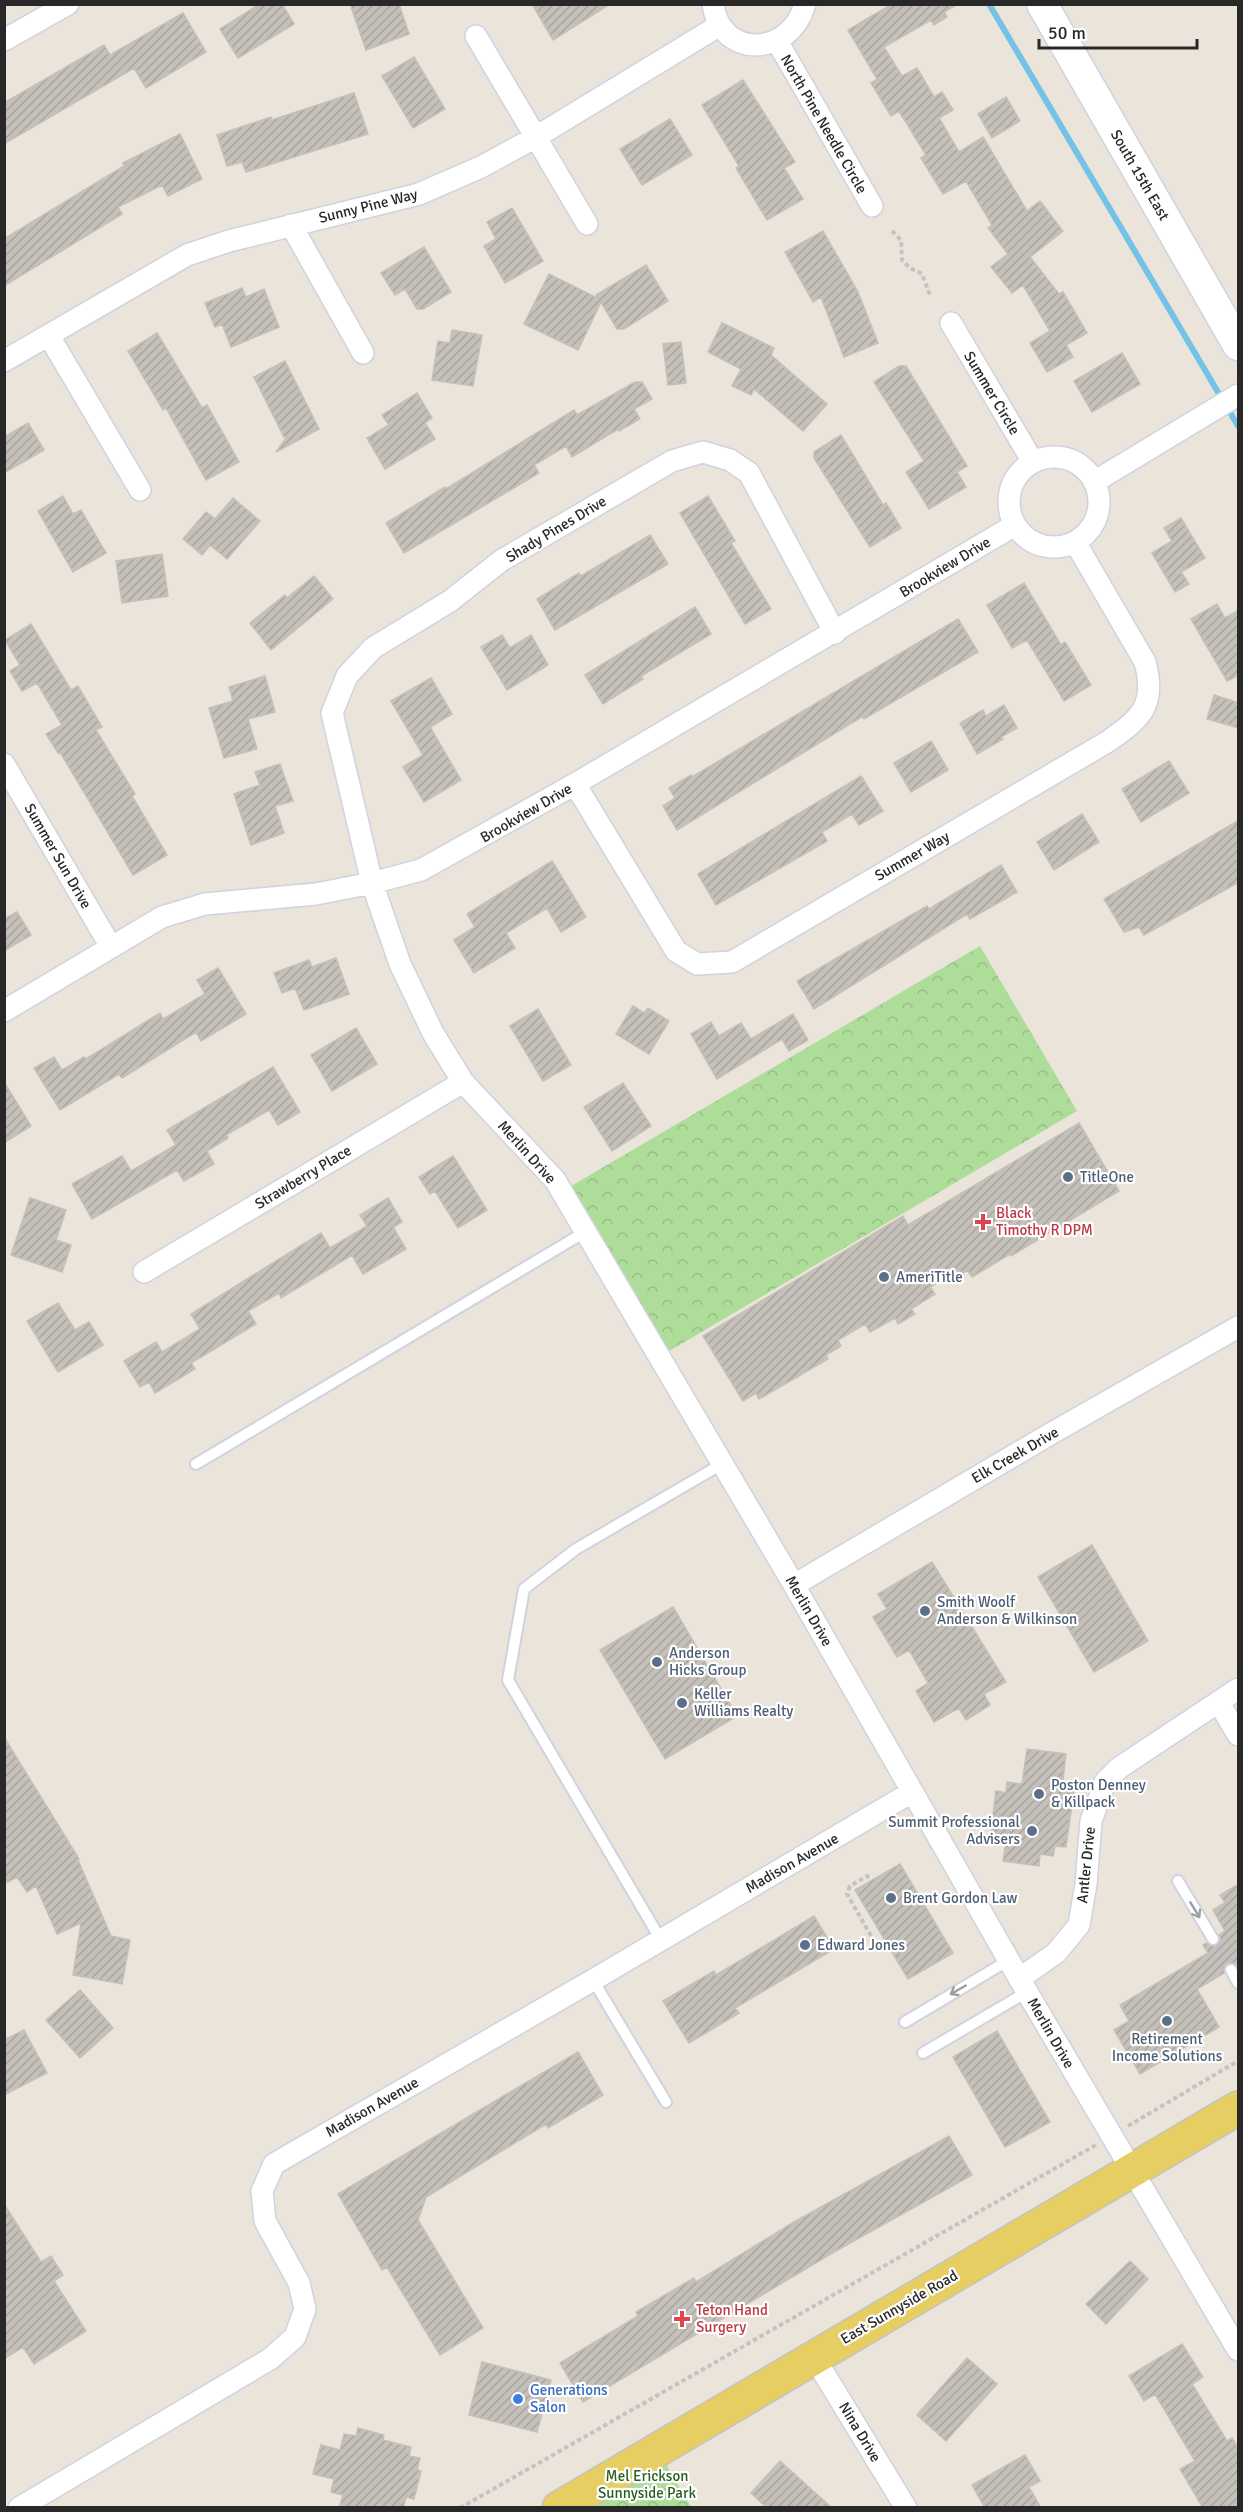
<svg xmlns="http://www.w3.org/2000/svg" width="1243" height="2512" font-family="Signika,sans-serif">
<style>
.park{fill:url(#park-crowns)}
.lines{fill:none;stroke-linecap:round;stroke-linejoin:round}
.stream{stroke:#74c2e6;stroke-width:6}
.building{fill:url(#building-hatch);stroke:#c5c0b5;stroke-width:1.5}
.lane-casing{stroke:#d0d2e0;stroke-width:14}
.street-casing{stroke:#d0d2e0;stroke-width:24}
.secondary-casing{stroke:#d0d2e0;stroke-width:33}
.primary-casing{stroke:#c3c3c3;stroke-width:36}
.path{stroke:#c3c3c3;stroke-width:4;stroke-dasharray:4.5 3;stroke-linecap:butt}
.lane{stroke:#fff;stroke-width:10}
.street{stroke:#fff;stroke-width:21}
.secondary{stroke:#fff;stroke-width:30}
.primary{stroke:#e7ce63;stroke-width:33}
.oneway{stroke:#9e9e9e}
.service-dot{fill:#5c6f8a;stroke:#fff;stroke-width:2}
.health-dot{fill:#e0444e;stroke:#fff;stroke-width:2}
.shop-dot{fill:#3f7fe0;stroke:#fff;stroke-width:2}
.labels{text-anchor:middle;stroke-width:4.5;stroke-linejoin:round;paint-order:stroke}
.street-label{font-size:15px;fill:#282828;stroke:#fff}
.service-label{font-size:15px;fill:#4e5e75;stroke:#fff;text-anchor:start}
.health-label{font-size:15px;fill:#be3a42;stroke:#fff;text-anchor:start}
.shop-label{font-size:15px;fill:#366cbe;stroke:#fff;text-anchor:start}
.park-label{font-size:15px;fill:#295f1e;stroke:#fff}
</style>
<defs>
<pattern id="park-crowns" width="20" height="18" patternUnits="userSpaceOnUse" patternTransform="scale(1.5)"><rect width="20" height="18" fill="#aedd9a"/><path d="M2 6a3 3 0 1 1 6 0M12 15a3 3 0 1 1 6 0" fill="none" stroke="#96be85"/></pattern>
<pattern id="building-hatch" width="6" height="6" patternUnits="userSpaceOnUse" patternTransform="scale(1.5)"><rect width="6" height="6" fill="#c5c1ba"/><path d="M-1 1l2-2M0 6l6-6M5 7l2-2" fill="none" stroke="#a9a6a0"/></pattern>
</defs>
<rect width="100%" height="100%" fill="#eae4db"/>
<path class="park" d="M980,946L1077,1111L659,1357L561,1192Z
M658,2451L691,2507L560,2508Z"/>
<g class="lines">
<path class="stream" d="M989,4L1238,426"/>
</g>
<path class="building" d="M260,4H282L294,24L238,58L220,29Z
M350,4H399L409,34L366,50Z
M532,4H610L553,40Z
M892,4H958L944,12L947,17L934,25L931,20L884,47L902,76L917,68L934,97L942,92L953,110L939,118L959,152L983,137L1027,211L1040,201L1063,231L1030,257L1059,294L1063,292L1087,333L1066,345L1073,357L1047,372L1030,343L1050,331L1023,285L1012,293L991,267L1008,254L988,228L992,225L966,181L943,194L921,158L926,155L899,111L891,116L871,83L877,79L848,30Z
M183,13L206,52L146,88L134,68L4,144V103L104,45L110,55Z
M414,57L445,109L413,128L382,76Z
M743,80L795,162L784,168L803,199L767,220L736,168L739,166L702,105Z
M354,93L368,134L246,172L242,162L227,166L217,135L271,117L272,120Z
M1006,97L1020,121L992,138L978,114Z
M670,119L692,155L642,185L620,149Z
M180,134L202,179L168,196L162,185L118,207L122,214L4,286V239L124,166L123,163Z
M512,208L543,261L505,283L484,246L496,239L487,222Z
M823,231L858,292L878,343L844,357L821,297L813,302L785,252Z
M424,247L451,292L423,309H417L405,289L395,295L381,273Z
M646,265L668,301L624,329H617L601,302L578,350L524,324L549,274L599,299L596,295Z
M242,288L246,297L264,289L279,327L231,347L222,324L215,327L205,303Z
M722,323L774,348L771,355L827,404L803,431L754,389L751,395L732,386L741,369L708,352Z
M452,330L482,335L473,386L432,380L438,341L450,343Z
M157,333L202,408L207,405L239,462L206,480L166,408L163,410L128,351Z
M681,342L686,383L668,385L663,344Z
M1122,353L1140,384L1092,412L1074,381Z
M285,361L319,429L276,452L289,434L284,437L254,377Z
M899,366H906L967,466L957,472L966,487L929,509L906,472L924,461L874,382Z
M635,382H642L652,399L634,409L640,419L619,431L618,429L572,457L566,446L534,465L539,473L404,553L386,523L445,487L446,489L574,410L577,415Z
M417,393L432,418L425,423L435,439L385,469L367,438L389,425L382,415Z
M28,423L44,450L4,473V437Z
M841,435L883,505L886,503L901,528L870,547L814,458V452Z
M63,496L73,514L81,510L106,553L73,572L38,511Z
M708,496L735,541L731,543L771,609L745,624L680,513Z
M233,498L260,521L227,559L210,545L202,555L183,539L206,512L215,519Z
M1181,518L1205,558L1181,572L1189,584L1175,592L1152,553L1172,541L1164,528Z
M650,535L668,564L555,630L537,599L579,573L581,576Z
M162,554L168,596L122,603L116,561Z
M314,576L333,599L271,650L250,623L285,595L287,598Z
M1024,583L1061,645L1065,642L1091,685L1064,701L1027,640L1012,648L987,605Z
M1217,604L1225,618L1239,610V675L1227,681L1191,619Z
M695,607L711,634L641,676L643,679L603,704L585,675Z
M958,619L978,652L864,719L863,716L677,830L663,806L675,798L669,788L691,775L692,777Z
M31,624L71,690L78,686L102,727L96,730L135,794L132,796L167,855L133,875L60,752L58,753L46,734L62,725L37,683L22,691L10,671L20,665L5,640Z
M502,635L510,648L531,635L548,665L507,690L481,647Z
M265,676L275,712L248,719L257,749L224,758L209,708L233,701L229,687Z
M431,678L452,714L430,727L461,780L424,802L403,767L423,755L391,701Z
M1214,695L1239,703V728L1207,719Z
M1004,705L1017,728L1001,737L1003,739L977,754L960,723L983,710L986,716Z
M931,741L948,770L911,792L894,763Z
M1169,761L1189,793L1141,822L1122,789Z
M280,764L293,801L275,806L284,833L251,845L234,794L260,785L255,772Z
M861,776L883,811L859,825L852,814L822,832L827,841L716,905L698,874Z
M1082,814L1099,842L1054,870L1037,842Z
M1239,820V882L1144,935L1139,927L1124,932L1104,899Z
M552,861L586,917L561,932L547,908L506,933L515,948L474,973L454,940L475,927L467,914Z
M1001,865L1017,892L970,919L967,914L814,1009L797,981L927,906L929,909Z
M17,912L31,935L4,951V919Z
M336,958L349,994L304,1010L295,988L282,993L274,973L309,960L312,967Z
M218,968L246,1014L201,1041L196,1032L122,1078L119,1074L60,1110L34,1068L54,1057L62,1070L84,1057L86,1059L160,1013L163,1019L205,994L197,980Z
M633,1006L644,1013L648,1008L669,1021L649,1054L616,1034Z
M538,1009L571,1065L543,1081L510,1026Z
M793,1014L808,1040L789,1051L782,1039L717,1079L691,1034L711,1022L719,1036L741,1023L751,1039Z
M356,1028L377,1064L332,1091L311,1055Z
M273,1067L300,1112L278,1125L269,1110L226,1135L228,1138L207,1151L214,1164L184,1181L177,1170L92,1219L72,1184L122,1156L131,1171L176,1145L167,1130Z
M4,1082L31,1126L4,1143Z
M623,1083L651,1126L612,1151L584,1107Z
M1079,1123L1119,1191L1011,1256L1010,1254L972,1277L967,1270L962,1274L959,1270L930,1287L935,1294L911,1309L915,1314L898,1324L895,1318L870,1332L865,1324L838,1340L841,1346L826,1355L828,1359L759,1399L756,1393L743,1401L703,1336L903,1216L908,1225Z
M453,1156L487,1210L458,1228L435,1191L430,1194L419,1177Z
M30,1198L66,1210L56,1240L71,1245L62,1272L11,1255Z
M388,1198L402,1222L393,1227L406,1249L363,1274L352,1255L281,1298L279,1293L248,1311L256,1324L191,1363L195,1369L155,1393L149,1382L140,1387L124,1361L156,1342L162,1352L200,1329L191,1314L321,1233L330,1248L367,1226L360,1215Z
M58,1303L75,1330L89,1322L103,1345L58,1372L27,1321Z
M1092,1545L1148,1641L1094,1672L1038,1577Z
M932,1562L1006,1682L984,1694L990,1705L966,1720L959,1708L934,1722L916,1691L928,1683L909,1650L897,1657L873,1617L887,1609L878,1594Z
M673,1607L737,1716L665,1759L600,1650Z
M4,1737L79,1859L78,1860L111,1936L130,1940L122,1984L73,1975L81,1923L57,1934L36,1886L27,1892L17,1877L4,1884Z
M1027,1749L1066,1754L1062,1789L1074,1790L1066,1847L1055,1846L1053,1856L1040,1854L1039,1866L1003,1861L1006,1842L990,1840L996,1791L1006,1793L1007,1782L1022,1784Z
M900,1864L953,1953L908,1979L855,1890Z
M1239,1884V1965L1227,1964L1224,1969V1973L1197,1989L1219,2027L1140,2074L1114,2030L1129,2021L1120,2005L1208,1953L1203,1945L1206,1943L1213,1946L1217,1945L1220,1939L1219,1935L1225,1931L1213,1910L1225,1903L1220,1895Z
M814,1916L834,1949L735,2008L739,2013L689,2043L663,2001L714,1971L716,1975Z
M80,1990L113,2028L80,2058L46,2020Z
M24,2030L47,2073L4,2095V2040Z
M997,2031L1050,2122L1005,2147L953,2057Z
M578,2052L603,2095L548,2128L546,2124L426,2197L418,2220L483,2328L440,2355L387,2267L382,2270L338,2194Z
M949,2136L972,2175L834,2252L583,2402L560,2363L638,2316L636,2312L694,2278L696,2282L794,2222Z
M4,2204L41,2262L51,2256L63,2275L54,2281L86,2331L34,2364L23,2347L4,2359Z
M1130,2261L1148,2279L1106,2324L1086,2304Z
M1182,2344L1203,2377L1192,2384L1227,2441L1232,2438L1239,2449V2508H1203L1180,2469L1195,2461L1155,2394L1144,2401L1129,2376Z
M967,2358L997,2384L946,2441L917,2415Z
M482,2362L551,2380L537,2432L469,2415Z
M358,2428L384,2435L383,2440L411,2447L409,2456L420,2458L417,2470L421,2471L414,2499L406,2497L403,2508H339L343,2495L331,2492L334,2479L313,2474L321,2445L340,2450L344,2434L356,2436Z
M1025,2455L1040,2481L1029,2487L1041,2508H985L972,2485Z
M780,2461L832,2508H767L751,2493Z"/>
<g class="lines">
<g class="lane-casing">
<path id="lane" d="M196,1464L585,1232
M1178,1881L1213,1939
M661,1940L508,1680L524,1589L576,1549L722,1464
M1231,1970L1238,1983
M593,1980L666,2102
M905,2022L1009,1960
M923,2053L1027,1992"/>
</g>
<g class="street-casing">
<path id="street" d="M713,4C720,59 790,58 805,4
M476,36L587,224
M4,40L68,4
M777,41L872,206
M291,225L363,353
M951,323L1033,462
M49,336L140,490
M4,361L187,255L229,241L419,194L481,167L536,137L720,25
M1009 502a45 45 0 1 1 90 0a45 45 0 1 1-90 0Z
M1094,482L1238,395
M835,633L749,473L730,460L703,452L672,461L502,560L450,601L373,648L347,676L332,713L372,883L400,964L433,1033L463,1082L555,1180L794,1585L1027,1992L1238,2350
M4,764L111,947
M575,784L676,951L697,964L732,962L1107,742C1140,719 1157,706 1145,662L1075,542
M4,1011L162,917L205,904L316,894L372,883L421,870L575,784L1015,525
M144,1272L463,1082
M794,1585L1052,1433L1238,1327
M1219,1703L1238,1735
M1019,1979L1056,1953L1079,1925L1086,1884L1091,1821L1105,1782L1119,1768L1238,1689
M814,2357L906,2508
M19,2508L270,2359L295,2337L305,2309L299,2283L265,2221L262,2191L274,2164L593,1980L912,1792"/>
</g>
<g class="secondary-casing">
<path id="secondary" d="M1042,4L1238,345"/>
</g>
<g class="primary-casing">
<path id="primary" d="M559,2508L1238,2108"/>
</g>
<path class="path" d="M892,231L901,240L902,260L910,268L922,274L930,295
M869,1878L867,1876L850,1886L847,1894L878,1948
M1128,2126L1238,2061
M460,2508L1096,2145"/>
<use href="#lane" class="lane"/>
<use href="#street" class="street"/>
<use href="#secondary" class="secondary"/>
<use href="#primary" class="primary"/>
</g>
<defs><path id="oneway-shaft" d="M-6 0H5M1.5-3L5.5 0L1.5 3" fill="none" stroke-width="1.6" stroke-linecap="round" stroke-linejoin="round" transform="scale(1.5)"/></defs>
<g class="oneway">
<use href="#oneway-shaft" transform="translate(1195 1910) rotate(59)"/>
<use href="#oneway-shaft" transform="translate(958 1990) rotate(150)"/>
</g>
<g class="service-dot">
<circle cx="1068" cy="1177" r="6"/>
<circle cx="884" cy="1277" r="6"/>
<circle cx="925" cy="1611" r="6"/>
<circle cx="657" cy="1662" r="6"/>
<circle cx="682" cy="1703" r="6"/>
<circle cx="1039" cy="1794" r="6"/>
<circle cx="1032" cy="1831" r="6"/>
<circle cx="891" cy="1898" r="6"/>
<circle cx="805" cy="1945" r="6"/>
<circle cx="1167" cy="2021" r="6"/>
</g>
<g class="health-dot">
<path d="M980 1213h6v6h6v6h-6v6h-6v-6h-6v-6h6z"/>
<path d="M679 2310h6v6h6v6h-6v6h-6v-6h-6v-6h6z"/>
</g>
<circle class="shop-dot" cx="518" cy="2399" r="6"/>
<g class="labels">
<g class="street-label">
<text transform="translate(824 124) rotate(60)" y="5">North Pine Needle Circle</text>
<text transform="translate(1140 175) rotate(60)" y="5">South 15th East</text>
<text transform="translate(368 206) rotate(-14)" y="5">Sunny Pine Way</text>
<text transform="translate(992 393) rotate(59)" y="5">Summer Circle</text>
<text transform="translate(556 529) rotate(-31)" y="5">Shady Pines Drive</text>
<text transform="translate(945 567) rotate(-31)" y="5">Brookview Drive</text>
<text transform="translate(526 813) rotate(-30)" y="5">Brookview Drive</text>
<text transform="translate(58 856) rotate(60)" y="5">Summer Sun Drive</text>
<text transform="translate(912 856) rotate(-30)" y="5">Summer Way</text>
<text transform="translate(527 1152) rotate(48)" y="5">Merlin Drive</text>
<text transform="translate(303 1177) rotate(-31)" y="5">Strawberry Place</text>
<text transform="translate(1015 1455) rotate(-30)" y="5">Elk Creek Drive</text>
<text transform="translate(809 1611) rotate(60)" y="5">Merlin Drive</text>
<text transform="translate(792 1863) rotate(-30)" y="5">Madison Avenue</text>
<text transform="translate(1086 1865) rotate(-84)" y="5">Antler Drive</text>
<text transform="translate(1051 2033) rotate(60)" y="5">Merlin Drive</text>
<text transform="translate(372 2107) rotate(-30)" y="5">Madison Avenue</text>
<text transform="translate(899 2307) rotate(-30)" y="5">East Sunnyside Road</text>
<text transform="translate(860 2432) rotate(59)" y="5">Nina Drive</text>
</g>
<g class="service-label">
<text x="1080" y="1182">TitleOne</text>
<text x="896" y="1282">AmeriTitle</text>
<text x="937" y="1607">Smith Woolf<tspan x="937" dy="17">Anderson &amp; Wilkinson</tspan></text>
<text x="669" y="1658">Anderson<tspan x="669" dy="17">Hicks Group</tspan></text>
<text x="694" y="1699">Keller<tspan x="694" dy="17">Williams Realty</tspan></text>
<text x="1051" y="1790">Poston Denney<tspan x="1051" dy="17">&amp; Killpack</tspan></text>
<text x="1020" y="1827" text-anchor="end">Summit Professional<tspan x="1020" dy="17">Advisers</tspan></text>
<text x="903" y="1903">Brent Gordon Law</text>
<text x="817" y="1950">Edward Jones</text>
<text x="1167" y="2044" text-anchor="middle">Retirement<tspan x="1167" dy="17">Income Solutions</tspan></text>
</g>
<g class="health-label">
<text x="996" y="1218">Black<tspan x="996" dy="17">Timothy R DPM</tspan></text>
<text x="696" y="2315">Teton Hand<tspan x="696" dy="17">Surgery</tspan></text>
</g>
<g class="shop-label">
<text x="530" y="2395">Generations<tspan x="530" dy="17">Salon</tspan></text>
</g>
<g class="park-label">
<text x="647" y="2481">Mel Erickson<tspan x="647" dy="17">Sunnyside Park</tspan></text>
</g>
</g>
<rect width="1243" height="2512" fill="none" stroke="#282828" stroke-width="12"/>
<path d="M1039 39v9h158v-9" fill="none" stroke="#282828" stroke-width="3"/>
<text x="1048" y="39" font-size="18" fill="#282828" stroke="#ffffff" stroke-width="4.5" paint-order="stroke">50 m</text>
</svg>
